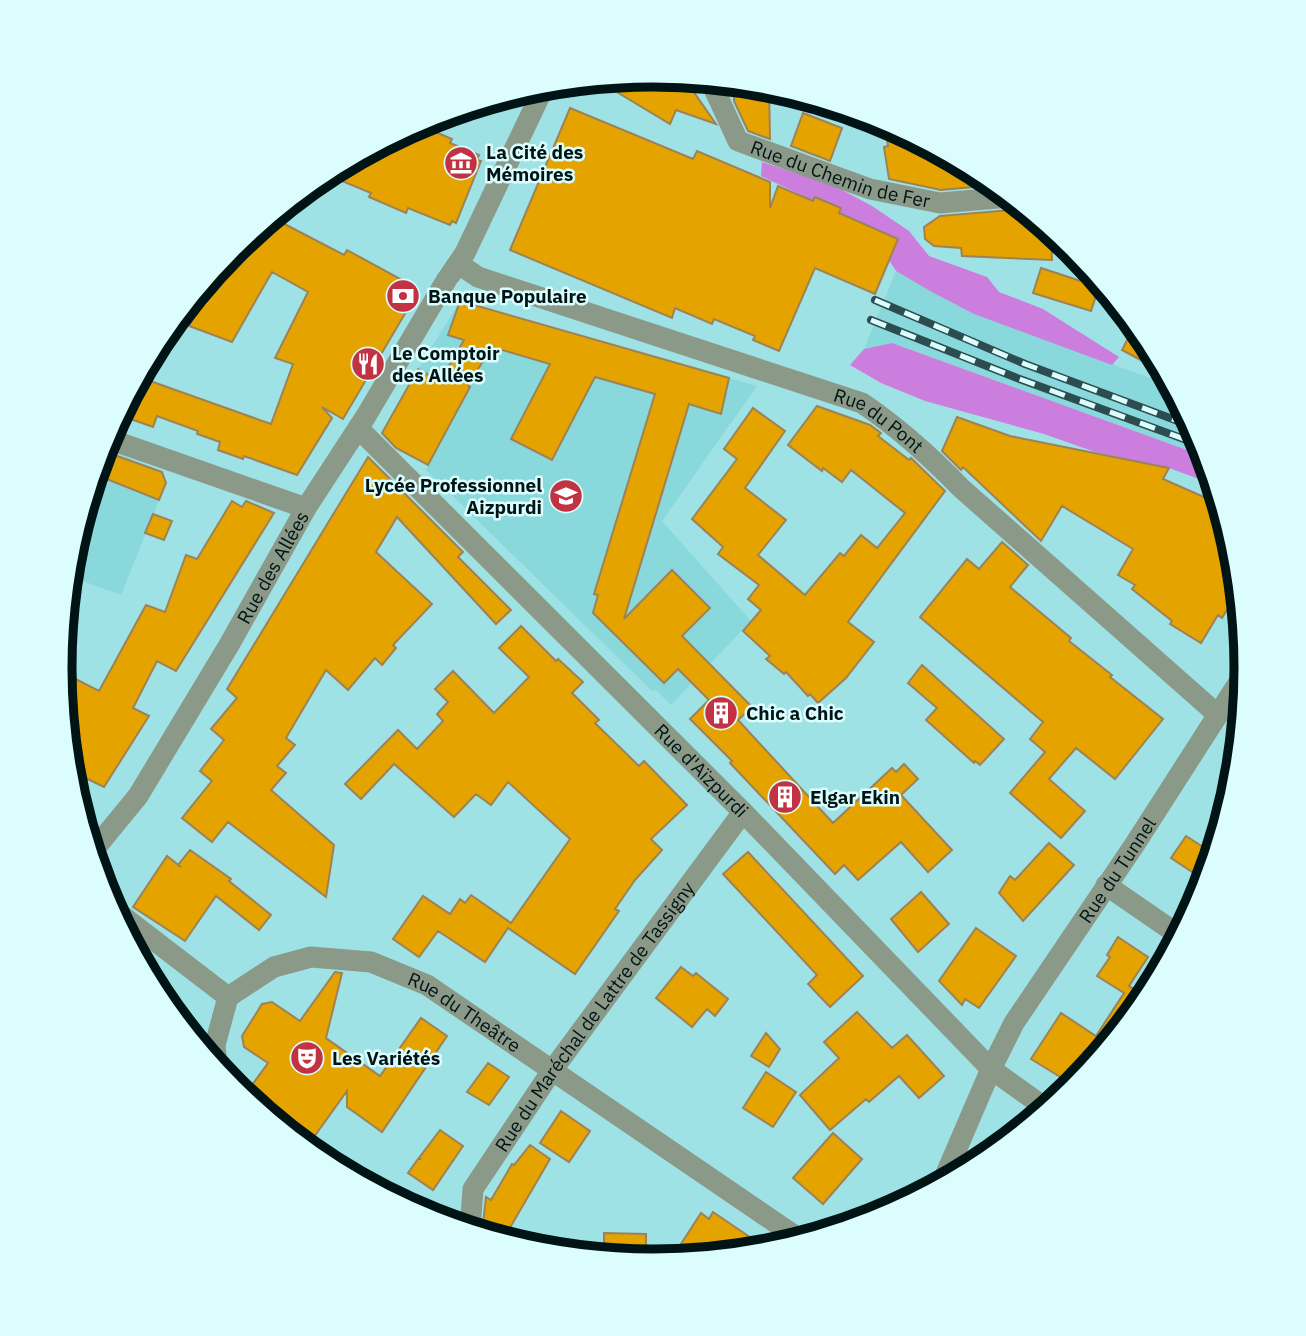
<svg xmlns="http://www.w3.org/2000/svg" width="1306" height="1336" font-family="'IBM Plex Sans',sans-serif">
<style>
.built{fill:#89d8db}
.forest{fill:#cc7edf}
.building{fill:#e5a300;stroke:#9c8257;stroke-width:2}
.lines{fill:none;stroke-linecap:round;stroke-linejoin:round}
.minor{stroke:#8b9988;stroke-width:21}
.tertiary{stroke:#8b9988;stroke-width:21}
.rail-casing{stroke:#2c4d4f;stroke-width:8}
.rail{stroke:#dcfdfe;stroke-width:5;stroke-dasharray:16;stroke-linecap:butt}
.labels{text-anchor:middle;stroke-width:5;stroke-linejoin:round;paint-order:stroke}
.poi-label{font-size:19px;font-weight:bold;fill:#001415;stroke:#dcfdfe;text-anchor:start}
.street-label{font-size:19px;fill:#001415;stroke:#dcfdfe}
.rim{fill:none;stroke:#001415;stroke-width:9}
</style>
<rect width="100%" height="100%" fill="#9fe2e5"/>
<path class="built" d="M896,271L974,314L1172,386L1201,441L1206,457L892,343L864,349Z
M460,301L757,386L662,521L751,621L671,705L657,691L651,690L426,470L465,396L418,369Z
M102,448L161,470L166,483L121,595L69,576L71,552Z"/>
<path class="forest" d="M762,162L833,185L872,206L909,231L929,256L987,277L999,292L1043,309L1119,357L1112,365L974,314L932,292L896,271L877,242L812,200L761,176Z
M892,343L1206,457L1216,490L1199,479L1169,468L1095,452L1044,434L925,401L881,383L850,365L864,349Z"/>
<path class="building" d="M653,75L684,78L716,124L676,110L670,124L597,80Z
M769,86L770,139L748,131L734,101V87Z
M570,108L693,159L697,151L770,182V208L778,186L813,201L815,197L841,208L839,213L898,239L875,294L815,268L779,351L753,340L755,336L714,319L712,324L675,308L672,318L510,250Z
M803,113L842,128L830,161L791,146Z
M417,124L452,139L450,143L479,155L477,160L481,161L456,223L452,221L450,225L408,208L406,213L369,197L371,193L325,174Z
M901,131L983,175L996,185L941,190L889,179L884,147L888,146L886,133Z
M1020,205L1051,230L1052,260L962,256L961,248L934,246L925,239L924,227L940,216L1011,210Z
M271,217L344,255L347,250L413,286L416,295L343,419L322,407L332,418L297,475L244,456L243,459L218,450L220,442L197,434L198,431L157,416L153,427L119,415L139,377L271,424L293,364L275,358L308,292L272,272L232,342L189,326L228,255Z
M1041,268L1099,287L1091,311L1033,293Z
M460,301L729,378L721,414L689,404L624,619L672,570L710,608L682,636L752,707L738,720L833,823L892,768L896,772L904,764L918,779L901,795L952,850L928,872L901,842L858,880L844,865L835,874L730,763L732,761L690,719L709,700L678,669L664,683L593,613L598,595L594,594L655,394L595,377L552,460L511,439L550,364L492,347L468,385L470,387L428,465L396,448L382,433L418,369L440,381L464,340L448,335Z
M1131,332L1148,341L1165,373L1122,350Z
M817,406L870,425L881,433L878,436L909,460L911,458L945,491L848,622L874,642L846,678L818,703L810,694L808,696L786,672L784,674L766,659L770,656L743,631L761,610L748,599L759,585L718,554L723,547L692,519L737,459L724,449L753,408L785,431L745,488L786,520L758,555L805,595L840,553L844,556L861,535L877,548L905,513L851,470L842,482L823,468L822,471L788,445Z
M957,417L1010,436L1169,468L1163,479L1220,504L1235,553L1239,590L1222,618L1218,615L1201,643L1170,624L1172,621L1132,589L1135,585L1118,575L1133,549L1062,506L1041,541L963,467L961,470L942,451Z
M103,451L162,472L166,483L159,500L94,474Z
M368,457L463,552L458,557L511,610L496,624L397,517L376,552L432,604L393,645L396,648L382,665L375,658L348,690L326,670L286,738L295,745L277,766L286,773L271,790L334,845L326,897L228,822L212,842L182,818L212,781L200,771L224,740L211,729L237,698L227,689Z
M232,501L242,507L246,501L274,513L176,671L157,661L133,708L149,716L104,787L69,770L60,671L99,691L146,605L165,612L186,555L197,559Z
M153,514L172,521L164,540L145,533Z
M1002,542L1028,565L1010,587L1071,638L1069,641L1112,675L1110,677L1163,719L1115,779L1076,748L1049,779L1085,811L1061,838L1010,793L1045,752L1030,739L1043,722L920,617L967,559L979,569Z
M521,626L556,661L558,659L583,682L572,693L599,720L595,723L639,766L644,761L687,805L651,839L662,850L635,880L615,909L619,911L575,974L508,928L485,962L438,931L419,957L393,939L423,896L450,914L460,899L465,903L471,895L511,923L570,839L508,782L491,805L476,794L454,817L394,764L361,799L345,784L398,730L417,749L443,721L437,714L448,702L435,689L453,671L494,713L529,677L499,648Z
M922,665L1004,739L980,765L975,761L974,763L926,720L937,708L908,683Z
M1186,836L1214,854L1207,876L1195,869L1192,872L1171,858Z
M1049,843L1074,865L1023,921L999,893L1010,876L1015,880Z
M190,850L231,879L229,881L271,915L259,930L216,896L185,941L133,907L167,856L181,867L178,865Z
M748,852L863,976L830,1007L808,984L817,975L723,874Z
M921,892L949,924L918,952L891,919Z
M976,928L1016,956L979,1008L965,999L962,1005L939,981Z
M1118,937L1148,957L1129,986L1147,997L1087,1070L1081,1066L1070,1083L1031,1059L1061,1013L1096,1036L1124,993L1097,976L1110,957L1107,955Z
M681,967L693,976L696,973L728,999L715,1016L707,1009L692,1027L656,998Z
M335,972L342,973L326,1038L380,1076L421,1018L447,1036L382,1132L347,1107V1091L306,1148L266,1115L267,1113L244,1096L268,1063L244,1047L242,1036L262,1004L272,1002L300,1021Z
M857,1012L892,1048L907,1035L944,1076L919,1098L899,1076L869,1102L866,1099L830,1130L800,1095L839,1058L824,1042Z
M766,1033L780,1049L769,1067L751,1056Z
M488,1063L509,1077L489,1105L467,1092Z
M766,1072L796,1092L773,1127L743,1108Z
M561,1111L590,1131L569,1162L540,1143Z
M440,1130L463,1146L433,1190L408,1173L418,1159H421L419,1158Z
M833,1133L862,1159L823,1204L793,1178Z
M530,1145L550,1159L504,1238L482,1233L486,1197L491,1200L512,1164L514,1165Z
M713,1212L769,1250L701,1257L681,1244L701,1213L709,1219Z
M604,1233L646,1234V1261L604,1257Z"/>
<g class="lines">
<g class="minor">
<path id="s1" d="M710,80L738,141L870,189L940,203L1010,197"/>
<path id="s2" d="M459,264L478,277L862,403C899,428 930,456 961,488L1218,715"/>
<path d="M450,275L465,253L545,85"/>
<path id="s3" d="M358,428L743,812L991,1069L1047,1109"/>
<path d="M106,438L306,508"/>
<path d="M1106,885L1180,936"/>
<path id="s4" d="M112,908L228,997L274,967L311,957L371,962L427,985L801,1240"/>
<path d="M217,1068L215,1045L228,997"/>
<path id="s5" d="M942,1183L991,1069L1014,1023L1135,844L1246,671"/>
<path id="s6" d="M470,1230L473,1189L551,1072L743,812"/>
</g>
<path class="tertiary" id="s7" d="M92,852L138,796L229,645L306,508L366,416L447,279"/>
<g class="rail-casing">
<path id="rail" d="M875,300L1025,364L1194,427
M871,320L1017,378L1203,446"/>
</g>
<use href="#rail" class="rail"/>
</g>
<defs>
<g id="museum-disc" transform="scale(1.75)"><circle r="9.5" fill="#c23242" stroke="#dcfdfe"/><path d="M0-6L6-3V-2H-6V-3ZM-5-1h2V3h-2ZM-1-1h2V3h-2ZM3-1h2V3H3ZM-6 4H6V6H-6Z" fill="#fff"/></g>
<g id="bank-disc" transform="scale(1.75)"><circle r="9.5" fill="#c23242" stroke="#dcfdfe"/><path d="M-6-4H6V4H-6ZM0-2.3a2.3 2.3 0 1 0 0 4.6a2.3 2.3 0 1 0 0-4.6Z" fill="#fff"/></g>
<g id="restaurant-disc" transform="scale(1.75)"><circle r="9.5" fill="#c23242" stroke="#dcfdfe"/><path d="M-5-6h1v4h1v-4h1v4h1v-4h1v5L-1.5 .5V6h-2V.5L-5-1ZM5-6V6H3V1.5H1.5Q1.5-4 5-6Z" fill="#fff"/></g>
<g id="school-disc" transform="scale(1.75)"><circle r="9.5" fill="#c23242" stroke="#dcfdfe"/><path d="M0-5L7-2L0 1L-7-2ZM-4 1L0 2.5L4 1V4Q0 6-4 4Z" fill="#fff"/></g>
<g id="building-disc" transform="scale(1.75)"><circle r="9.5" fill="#c23242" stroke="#dcfdfe"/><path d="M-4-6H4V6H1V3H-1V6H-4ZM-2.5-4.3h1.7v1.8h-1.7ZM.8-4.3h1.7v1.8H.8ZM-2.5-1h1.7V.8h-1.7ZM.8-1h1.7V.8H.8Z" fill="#fff"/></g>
<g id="theatre-disc" transform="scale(1.75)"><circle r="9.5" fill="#c23242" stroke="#dcfdfe"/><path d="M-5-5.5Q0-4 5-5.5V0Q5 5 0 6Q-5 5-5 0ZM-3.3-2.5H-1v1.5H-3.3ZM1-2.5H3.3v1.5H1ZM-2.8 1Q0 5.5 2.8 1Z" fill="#fff"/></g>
</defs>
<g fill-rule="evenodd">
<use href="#museum-disc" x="461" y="163"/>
<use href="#bank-disc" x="403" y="296"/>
<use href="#restaurant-disc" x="368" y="364"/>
<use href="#school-disc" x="566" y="496"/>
<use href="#building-disc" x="721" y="713"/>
<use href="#building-disc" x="785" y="797"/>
<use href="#theatre-disc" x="307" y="1058"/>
</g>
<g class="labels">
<g class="poi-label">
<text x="486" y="159">La Cité des<tspan x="486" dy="22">Mémoires</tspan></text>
<text x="428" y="303">Banque Populaire</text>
<text x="392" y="360">Le Comptoir<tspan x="392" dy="22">des Allées</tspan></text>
<text x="542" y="492" text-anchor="end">Lycée Professionnel<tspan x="542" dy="22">Aizpurdi</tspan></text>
<text x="746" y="720">Chic a Chic</text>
<text x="810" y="804">Elgar Ekin</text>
<text x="332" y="1065">Les Variétés</text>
</g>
<g class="street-label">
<text dy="7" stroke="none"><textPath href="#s1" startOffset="175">Rue du Chemin de Fer</textPath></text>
<text dy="7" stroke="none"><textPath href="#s2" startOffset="450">Rue du Pont</textPath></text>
<text dy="7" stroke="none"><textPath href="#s7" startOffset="338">Rue des Allées</textPath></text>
<text dy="7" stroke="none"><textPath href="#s3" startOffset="485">Rue d'Aïzpurdi</textPath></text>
<text dy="7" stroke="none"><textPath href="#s5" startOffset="360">Rue du Tunnel</textPath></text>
<text dy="7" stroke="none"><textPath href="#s4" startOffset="406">Rue du Theâtre</textPath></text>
<text dy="7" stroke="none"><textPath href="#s6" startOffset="252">Rue du Maréchal de Lattre de Tassigny</textPath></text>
</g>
</g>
<path d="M0 0H1306V1336H0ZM72 668a581 581 0 1 1 1162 0a581 581 0 1 1-1162 0Z" fill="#dcfdfe" fill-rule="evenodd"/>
<path class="rim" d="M72 668a581 581 0 1 1 1162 0a581 581 0 1 1-1162 0Z"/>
</svg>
